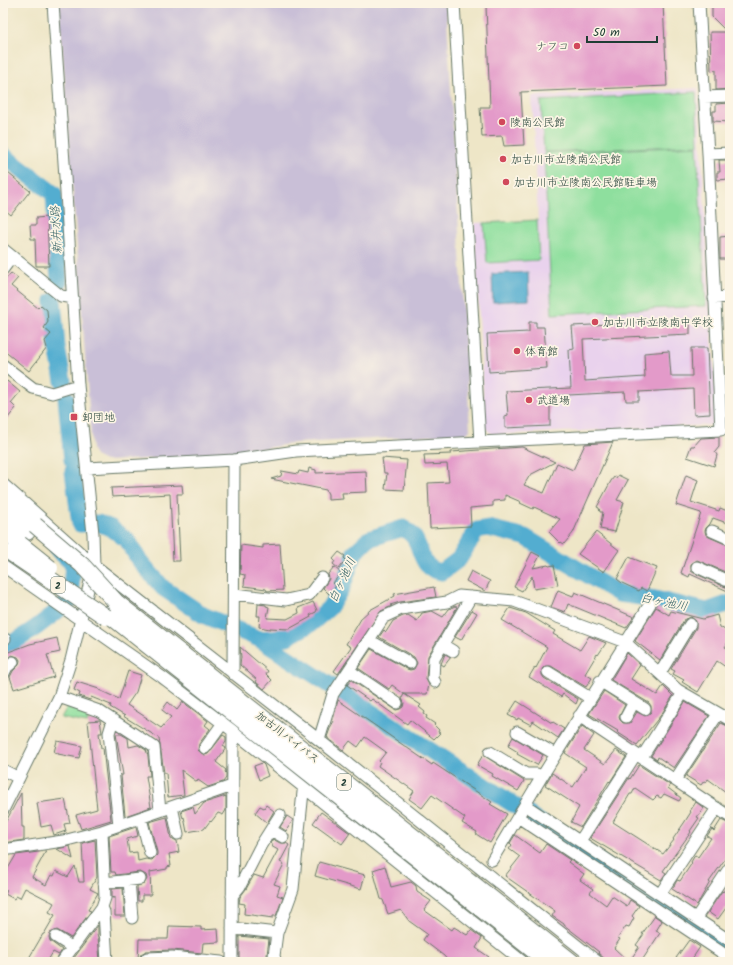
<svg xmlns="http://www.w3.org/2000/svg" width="733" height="965" font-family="Kalam,'Klee One',sans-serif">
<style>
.built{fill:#e9d2ed}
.industrial{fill:#c9bfd7}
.green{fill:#8edf9e;stroke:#568e69}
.water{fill:#53add0;stroke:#397582}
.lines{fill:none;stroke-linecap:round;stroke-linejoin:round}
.river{stroke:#53add0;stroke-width:17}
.building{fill:#e39ac9}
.minor-tunnel{stroke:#c5c4aa;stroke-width:11;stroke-dasharray:11 5.5;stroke-linecap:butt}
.minor-casing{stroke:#677867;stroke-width:13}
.highway-casing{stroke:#677867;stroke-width:18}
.minor{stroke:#fff;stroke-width:11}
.highway{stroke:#fff;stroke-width:16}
.highway-bridge-casing{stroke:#677867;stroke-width:18;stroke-linecap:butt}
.highway-bridge{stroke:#fff;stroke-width:16}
.poi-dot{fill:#d1495b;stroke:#fcf5e5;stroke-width:1.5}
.labels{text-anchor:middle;stroke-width:3.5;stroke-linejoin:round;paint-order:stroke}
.shield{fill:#fcf5e5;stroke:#617469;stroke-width:1}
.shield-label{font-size:10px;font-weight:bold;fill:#1f3d34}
.poi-label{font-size:11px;fill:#1f3d34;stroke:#fcf5e5;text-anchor:start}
.street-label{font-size:11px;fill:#1f3d34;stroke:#fcf5e5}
.water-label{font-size:12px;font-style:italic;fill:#2f5f63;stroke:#fcf5e5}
</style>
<rect width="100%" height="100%" fill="#fcf5e5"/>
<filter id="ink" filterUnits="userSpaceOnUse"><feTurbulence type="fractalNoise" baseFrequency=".025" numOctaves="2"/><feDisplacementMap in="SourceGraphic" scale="8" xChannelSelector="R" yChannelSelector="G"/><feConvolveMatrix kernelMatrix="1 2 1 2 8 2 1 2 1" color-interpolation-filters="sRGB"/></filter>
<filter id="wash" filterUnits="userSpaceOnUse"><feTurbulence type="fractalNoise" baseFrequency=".012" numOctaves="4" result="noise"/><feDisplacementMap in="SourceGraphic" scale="16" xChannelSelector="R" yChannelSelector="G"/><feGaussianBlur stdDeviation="0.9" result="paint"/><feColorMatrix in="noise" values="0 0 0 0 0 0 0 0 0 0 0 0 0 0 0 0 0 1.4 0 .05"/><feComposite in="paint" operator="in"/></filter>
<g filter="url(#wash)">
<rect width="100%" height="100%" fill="#eee6c7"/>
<path class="built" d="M698,88L717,421L713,425L493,435L485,428L474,223L538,220L532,96Z"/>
<path class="industrial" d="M59,3H446L470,430L466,434L295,443L226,455L105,461L95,456L92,449Z"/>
<path class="green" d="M696,92L698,145L544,152L541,101Z
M697,146L706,306L552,314L544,153Z
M537,220L539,260L487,263L484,223Z
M67,707L74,710L75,707L90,713L87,723L61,718Z"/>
<path class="water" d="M528,272L529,300L493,302L492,274Z"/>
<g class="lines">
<path class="river" d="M3,155L54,194L59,282
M53,301L57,347L63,381
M66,398L72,460
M73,471L80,524L98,523L111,528L127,540L139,560L163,588L203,615L259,639L287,637L312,623L329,608L342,587L355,552L369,539L403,528C408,531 412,534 415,539C423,553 421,569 442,572L459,559L477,530L488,528L525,537L619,594L655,599L707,611L730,603
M259,639L531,816L730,950
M3,648C28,635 49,619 70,600L73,564L58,550"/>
</g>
<g id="blocks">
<path class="building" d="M555,3H663L667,86L521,92L524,145L504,146L502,136L482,137L480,107H490L486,6Z
M720,3L721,5H730V89L716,90V70L711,71L710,32H727L712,17V5Z
M730,103V122L713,121V111H716V104Z
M719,160H730V179L717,180V172H720Z
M3,169L30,191L11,215L3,208Z
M47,217L49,266H36L35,239H31L30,225H36V218Z
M730,236V259H720V237Z
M11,273L18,278L11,286L38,308L41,305L47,310L48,322L44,328L51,334L45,341L47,348L29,371L3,350V280L4,281Z
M690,320V334L583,339L585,381L645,377L644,353L669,351L671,376H692L691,348H707L710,414L694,415L693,389L639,392V401H626L625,392L550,396V426L505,428V416L508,415L506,391L571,388L569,350L574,349L572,326Z
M529,322H536V327H544L547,368L489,372L487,334L529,332Z
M7,381L20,392L11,403L16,408L3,424V386Z
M719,437V447L715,452L717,455L714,466L687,457L691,446H694L701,438Z
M613,442L573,533L564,544L561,542L560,543L549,532L560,519L534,507L533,509L520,503L521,502L505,495V500L493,501V506L470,508L471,526L430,528L428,483L449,482L447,464L425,465L424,455L451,454V452L522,447L555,462L530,475L524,485L544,493L557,463L573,470L585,444Z
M382,458L407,460L404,490L385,489L387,473H384Z
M309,468L316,470V473L366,471L367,492L342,493L343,499L328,500V494L326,490L271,479L281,476L282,471L298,474L299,471L308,473Z
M618,475L628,480L617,500L624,502L615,532L600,529L603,512H600L599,508L597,507L611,481L614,477L616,478Z
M686,475L698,480L691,502L719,511L720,508L730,512V521L728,520L727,523L713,518L710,524L706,528L705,531L706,535L709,537L730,546V574L697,560L691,564V571L694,573L730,589V592L690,574L689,577L681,573L701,513L676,505Z
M182,485L183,494H177L180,561H173L170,494L112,497L111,488Z
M596,532L619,550L604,572L578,554Z
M280,544L283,590L267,591L266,589L244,586L245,575L240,574L241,545L263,548V545Z
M339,552L345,556L344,558L346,560L339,569L333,564L335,561L333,559Z
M532,552L540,556L533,568L548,565L549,566L554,565L558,585L534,589L532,576L522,591L514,587Z
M629,557L657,568L647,591L641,588L639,591L622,583L617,579Z
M334,567L341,573L333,583L336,586L329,594L323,588L329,579L328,574Z
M471,571L490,581L485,591L466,581Z
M434,587L436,597L400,602L390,605L392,606L381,611L338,674L334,671L351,647L346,644L361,619H360L370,610L395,596L394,594Z
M558,590L573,596L575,592L634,617L626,628L568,604L565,612L551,607Z
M313,602L317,610L316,612L310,615L311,617L289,629L270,628V629L259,627L260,616H257L258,604L266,605V606L269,607L267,618L287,619L299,613L298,608Z
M455,606L457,607L428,656L426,679L429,685L427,694H404L392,685L389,689L358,668L371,649L407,669L410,670L414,669L417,663L414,657L379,637L384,630L386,632L393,621L403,616L408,615L417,621L422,613L432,611L443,617L449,609Z
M656,607L669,615L671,611L703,619L717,615L720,627L730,633V639L725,647L730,650V670L717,661L698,692L682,682L684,680L673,674L675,671L671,669L696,628V621L691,617L684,620L660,660L635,641Z
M510,608L526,613L555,631L553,634L580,650L589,636L606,643L598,655L597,654L585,674L592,678L586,687L551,666H545L542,669V675L544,678L578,699L576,704L563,694L561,697L529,677L535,667L536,668L547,647L502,620Z
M472,610L477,613L461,640L455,637Z
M57,638L60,652L47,655L54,677L14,689L10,677L13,671L19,665L20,660L18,657L12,655L3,661V654L30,644Z
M240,647L268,671L266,674L272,680L264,689L256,682L257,680L240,665L241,657Z
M627,653L640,665L631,679L657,695L663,686L673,696L661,715L637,745L617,732L618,731L589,714L604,691L625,705L619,717L620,720L623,723H630L637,712L645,716L651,712V706L649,703L611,680Z
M445,654L451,657L444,666L441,664Z
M128,671L141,675L136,692L127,705L147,718H146L161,728L162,727L171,717L162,710L168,702L177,710L183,702L208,721L205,725L210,729L199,744L198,750L201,753L205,755L208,754L223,735L226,737V742L223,746L226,748L216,762L226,770L225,772L226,773V778L223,782L208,787L198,780L197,782L181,770L184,795L168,797L166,773H164L159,738L123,716H125L110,707L111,705L91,697L90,700L79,696L80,693L74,690L77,682L99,689V690L119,699Z
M351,680L396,710L400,709L403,707L404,703L402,698L404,694L421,705L419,707L425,712L424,714L427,716L426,718L435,724L434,725L439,730L438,732L440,733L434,739L410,720L407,724L372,699L370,701L347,685Z
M338,700L432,765L433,763L492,802L490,804L507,814L490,843L476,834L477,832L462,823L465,818L432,795L422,808L409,799L414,791L378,766L380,762L379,761L386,752L365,737L358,747L350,741L343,750L327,737L331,726L334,721L333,720Z
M517,701L552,723L553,722L564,729L558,738L533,721L531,725L518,718L517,720L508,715Z
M685,702L709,716L674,768L658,757L657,760L651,756Z
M100,720L102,733H99L101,748H103L111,820L81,829L76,815L97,809L88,721Z
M721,723L730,727V795L708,779L706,782L704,781L701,785L686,776Z
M582,726L594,735L584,750L605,764L616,750L626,757L610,782L609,781L581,827L571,822L579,807L545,785L552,773L573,787L586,767L565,753Z
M116,734H121L128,738L129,747L138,745L146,750L148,756L150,776H146L151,807L125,816L121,775H123Z
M513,737L543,755L537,765L517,754L518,752L508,746Z
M57,741L82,746L79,758L58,754V753L54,752Z
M483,755L524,781L518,791L492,776L493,774L477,765Z
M262,763L264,765L268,776L259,780L254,766Z
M639,765L670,785L668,788L681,798L679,801L664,794L661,798L657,796L653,800L635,788L632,794H630L613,822L663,854L674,840L673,839L684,823L691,812L690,811L696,802L704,808L697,817L699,818L690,831L691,832L663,871L666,873L661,880L590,838L629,778L630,779Z
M21,793L22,827H24V840L3,843V827Z
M226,796V810L223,815L218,813L211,822L210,821L204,829L187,832L184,817L183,818L181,811L193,807L195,814L204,803Z
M65,799L70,823L64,824L66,831L54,835L51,825L41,827L37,803Z
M266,805L274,811L267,823L255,813L260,806L264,808Z
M321,812L350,833L342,844L313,823Z
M287,816L293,820L286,831L280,827Z
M167,817L171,838L177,841L179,852L169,854L171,866L167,867V869L150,872L151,895H142V901H138L137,886L144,884L147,879L146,875L140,872L116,875L115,872H111L109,836L136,827L138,836L127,839L129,853L137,852L138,861L146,859L152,860L157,855V852L149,822Z
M721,820L730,824V852L709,882H710L697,905L672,889L673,888L677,880L680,881L692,863L691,862L695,855L698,857L711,838L707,836L712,829L714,831Z
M515,835L540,853L546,844L570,860L568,862L584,874L580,880L593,889L590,893L606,905L612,896L627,906L630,900L639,906L632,916L634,918L629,927L626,926L618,938L620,939L614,948L629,962L639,947L636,945L644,934H642L655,916L662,921L656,931L660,933L641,962H605L606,960L598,953L599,952L564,925V924L552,916L555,911L505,876L520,857L509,849L512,845L510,843Z
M273,839L280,843H286L289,845L280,862L284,864L274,884L280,886L277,895L283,897L276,916H273V918L244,914L245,904L239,903L240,897L246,889L254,875L263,878L278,850L271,846L273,845L270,843Z
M95,840L97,877L90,889L98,893L88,910L91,911L71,938L57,930L50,933L49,937L50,941L62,950L59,955L53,952L47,962H36L29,958L43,934H44L55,915L49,912L54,903L25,888L20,898L16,896L14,899L5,894L7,891L3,888V877L16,855L46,851L32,877L46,885L51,875L54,876L56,871L68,877L75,866L79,882H84L82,843Z
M70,846L73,859L57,849Z
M319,862L365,875L361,889L315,876Z
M385,866L391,887L411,882L416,886L417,892L431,901L424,910L452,930L454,927L467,935L471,930L482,938L476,948L489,957L486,962H449L444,956L423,940L427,934L409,921L401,910L388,914L383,900L381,899L373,870Z
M730,883V910L726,908L718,919L708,912L722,891L723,892Z
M123,888L125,916H115V897L112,898V889Z
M98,925V934L97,936H98L100,962H71Z
M169,926L201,927V930L218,929L219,942L203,943L202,953L173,950L146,951L141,954L140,958L141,962H138L139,939H168Z
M239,936L269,939L267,955L269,962L239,960Z
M689,940L700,947L690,962H682L676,958Z"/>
</g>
</g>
<g filter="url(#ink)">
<use href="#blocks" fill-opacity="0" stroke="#677867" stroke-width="1"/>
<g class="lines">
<path class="minor-tunnel" d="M453,907L483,871"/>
<g class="minor-casing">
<path id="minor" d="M454,3L480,442
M704,97L730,96
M708,154L730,153
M3,249L61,296L73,298
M3,269L12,257
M714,298L730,297
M3,365L33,388L52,393L78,385
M87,468L234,460L296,451L721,430L708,154L699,3
M3,484L94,565L319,740L598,962
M712,531L730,539
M3,566L162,677L233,731L523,962
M697,567L730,582
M234,594L286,600L309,595L322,578
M3,639H5
M369,640L410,663
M443,645L453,651
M350,671L397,703
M548,672L590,698
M660,673L690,624
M233,674L234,460
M3,675L7,667L13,662
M600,681L645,709
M435,682L433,679L434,659L471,597
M59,697L99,711L154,747L160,811
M579,716L730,817
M626,717L634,702
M113,720L109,733L119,825
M517,732L555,754
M319,740L333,694L384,617L401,609L447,602L459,596L514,601L625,642L678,690L730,720
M205,748L223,723
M490,752L526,774H537L541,778
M642,757L683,693
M3,770L19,778
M675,780L718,714
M525,805L730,941
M172,807L178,834
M3,810L59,697L71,660L94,565L93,534L78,385L65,177L53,3
M518,817L730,958
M141,818L150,853
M271,830L283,837
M580,841L636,754
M3,850L63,841L102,831L232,786
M492,860L541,778L650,604
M129,880L132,918
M104,883L140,879
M660,894L717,808
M232,896L240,886L261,845L280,815
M102,907L104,912L107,962
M696,918L730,867
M232,928L277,933
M56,937L73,948
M147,958L172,957L221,962
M62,962L102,907L105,898L102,831
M232,962L233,731
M276,962L274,956L277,933L293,889L303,792"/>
</g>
<g class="highway-casing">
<path id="highway" d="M3,497L35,525
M3,513L27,532
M3,530L20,544
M116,602L572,962
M108,614L548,962"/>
</g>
<use href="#minor" class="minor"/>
<use href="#highway" class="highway"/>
<g class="highway-bridge-casing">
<path id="highway-bridge" d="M35,525L82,565L116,602
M20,544L50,568
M11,553L106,617"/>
</g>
<use href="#highway-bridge" class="highway-bridge"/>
</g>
</g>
<g class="poi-dot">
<circle cx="577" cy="46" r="4"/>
<circle cx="502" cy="122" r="4"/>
<circle cx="503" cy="159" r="4"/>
<circle cx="506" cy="182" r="4"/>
<circle cx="595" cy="322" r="4"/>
<circle cx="517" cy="351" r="4"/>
<circle cx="529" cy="400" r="4"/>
<rect x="70" y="413" width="8" height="8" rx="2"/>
</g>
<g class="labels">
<g class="shield">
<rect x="51" y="577" width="14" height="16" rx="3"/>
<rect x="337" y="774" width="14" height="16" rx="3"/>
</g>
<g class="shield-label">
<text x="58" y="589">2</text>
<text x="344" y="786">2</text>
</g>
<g class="poi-label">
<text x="569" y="50" text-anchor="end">ナフコ</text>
<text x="510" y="126">陵南公民館</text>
<text x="511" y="163">加古川市立陵南公民館</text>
<text x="514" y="186">加古川市立陵南公民館駐車場</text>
<text x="603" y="326">加古川市立陵南中学校</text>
<text x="525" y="355">体育館</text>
<text x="537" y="404">武道場</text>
<text x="82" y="421">卸団地</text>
</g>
<g class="street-label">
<text transform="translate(288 737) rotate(38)" y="4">加古川バイパス</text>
</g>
<g class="water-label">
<text transform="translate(56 230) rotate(-93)" y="4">新井水路</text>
<text transform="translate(342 580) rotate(-65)" y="4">白ヶ池川</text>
<text transform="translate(664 602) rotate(11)" y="4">白ヶ池川</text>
</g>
</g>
<rect width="733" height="965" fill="none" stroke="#fcf5e5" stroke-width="16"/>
<path d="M587 36v6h70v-6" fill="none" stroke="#1f3d34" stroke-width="2"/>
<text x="593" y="36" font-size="12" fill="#1f3d34" stroke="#fcf5e5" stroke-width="3" paint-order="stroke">50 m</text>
</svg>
